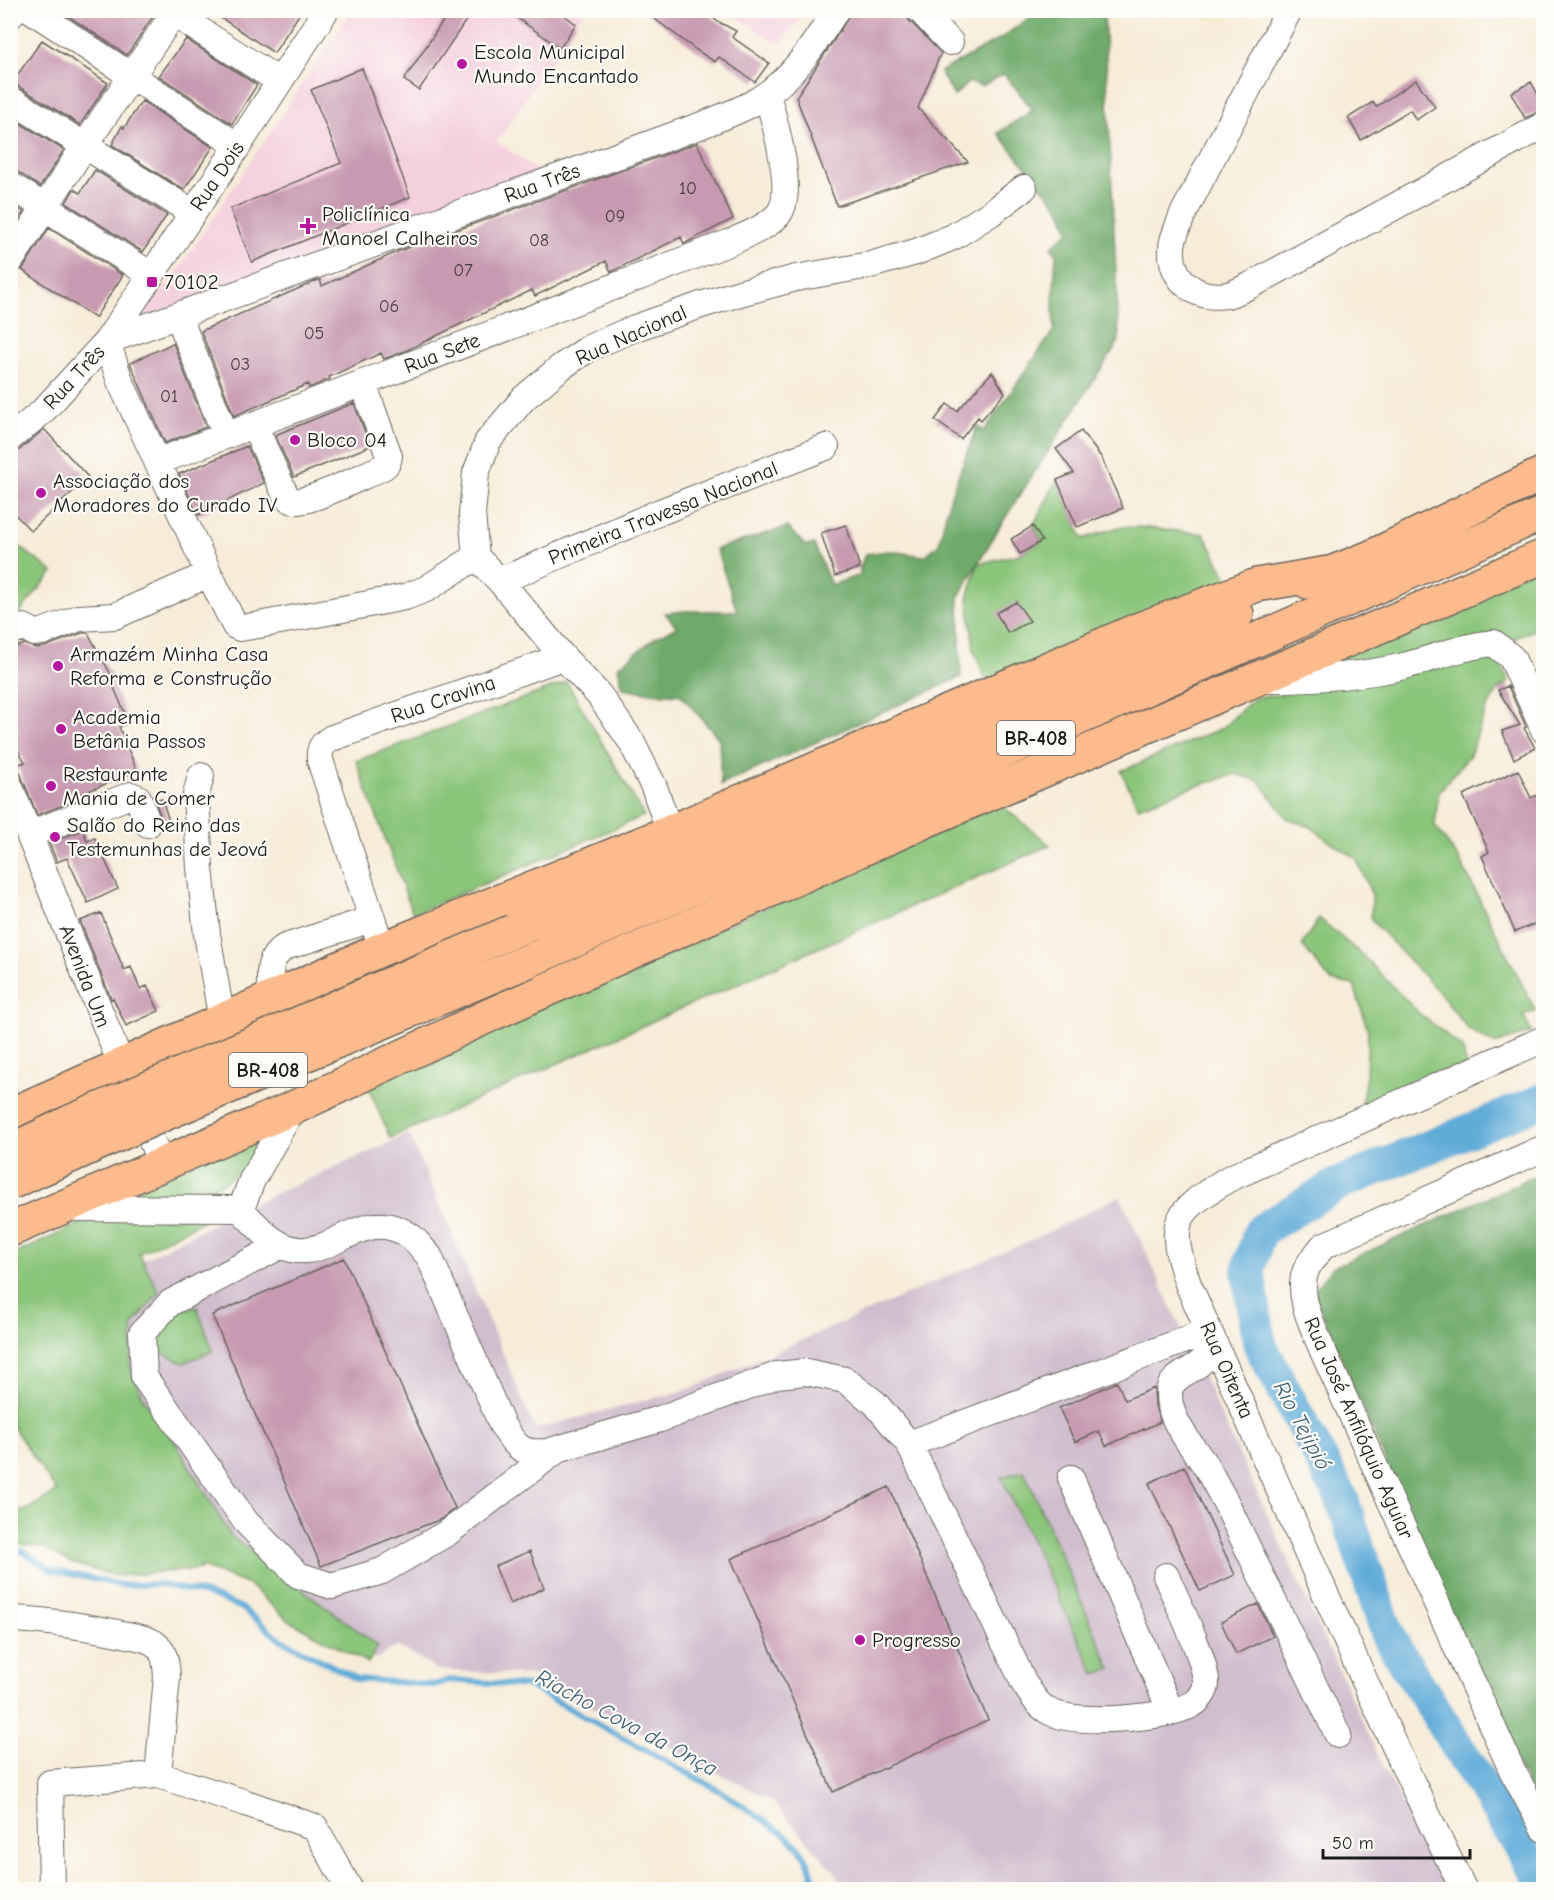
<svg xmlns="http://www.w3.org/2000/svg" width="1554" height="1900" font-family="'Comic Neue',sans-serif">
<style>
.built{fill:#f4cfdd}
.industrial{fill:#d0bdcd}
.green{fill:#8ac57a;stroke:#53704b;stroke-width:1.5}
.forest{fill:#6faa6a;stroke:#466343;stroke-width:1.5}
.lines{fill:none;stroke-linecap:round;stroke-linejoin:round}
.stream{stroke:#60acd9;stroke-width:6}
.river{stroke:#60acd9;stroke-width:34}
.building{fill:#c79ab1}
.minor-casing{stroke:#69655e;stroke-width:28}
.highway-casing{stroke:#69655e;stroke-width:36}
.minor{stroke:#fff;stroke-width:26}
.highway{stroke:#fbbb8d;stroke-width:33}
.highway-bridge-casing{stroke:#69655e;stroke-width:36;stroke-linecap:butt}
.highway-bridge{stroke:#fbbb8d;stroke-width:33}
.poi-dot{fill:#b5179e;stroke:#fdfcf7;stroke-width:2}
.labels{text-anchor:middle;stroke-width:4.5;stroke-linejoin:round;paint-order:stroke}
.number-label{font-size:18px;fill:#473c41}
.shield{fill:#fdfcf7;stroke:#605f5e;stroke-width:1.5}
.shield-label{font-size:20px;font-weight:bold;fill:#1c1c1c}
.poi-label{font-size:21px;fill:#1c1c1c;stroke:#fdfcf7;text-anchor:start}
.street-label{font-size:21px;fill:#1c1c1c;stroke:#fdfcf7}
.water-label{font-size:22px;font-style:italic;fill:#3b5d71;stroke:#fdfcf7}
</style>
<rect width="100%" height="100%" fill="#fdfcf7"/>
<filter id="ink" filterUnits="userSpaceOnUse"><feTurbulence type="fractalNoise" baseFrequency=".0167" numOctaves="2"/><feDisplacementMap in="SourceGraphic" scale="12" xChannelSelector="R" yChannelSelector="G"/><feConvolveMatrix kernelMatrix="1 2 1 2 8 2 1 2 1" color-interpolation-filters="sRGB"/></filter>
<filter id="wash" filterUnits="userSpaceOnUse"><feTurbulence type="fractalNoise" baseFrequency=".008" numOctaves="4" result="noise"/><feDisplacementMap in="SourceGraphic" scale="24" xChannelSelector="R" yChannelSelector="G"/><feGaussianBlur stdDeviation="1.35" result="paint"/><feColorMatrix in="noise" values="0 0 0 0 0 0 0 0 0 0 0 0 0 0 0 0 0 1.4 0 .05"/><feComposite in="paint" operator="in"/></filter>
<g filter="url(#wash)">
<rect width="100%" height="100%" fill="#f7ecd8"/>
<path class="built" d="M351,11H584L497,142L543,174L138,319L173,278Z
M728,11H806L779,45Z"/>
<path class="industrial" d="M409,1134L535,1429L690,1389L1038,1237L1120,1196L1384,1768L1449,1889H843L836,1873L772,1801L532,1675L438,1670L397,1646L376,1659L309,1633L274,1588L18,1325L241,1209Z"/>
<path class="green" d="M1057,480L1083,539L1119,527H1140L1204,534L1228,580L987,683L974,651L968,598L978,564L1020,554L1042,541L1033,526Z
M11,540L53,572L19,613L11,606Z
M1543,565V626L1513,639L1504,646L1296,675Z
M1495,653L1509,682L1498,690L1486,710L1470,755L1438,793L1435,826L1459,859L1536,1012L1523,1014L1532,1032L1494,1044L1469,1030L1436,989L1371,920L1372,895L1356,858L1330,842L1311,827L1287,818L1259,781L1236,774L1184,790L1138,807L1121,771L1222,728L1255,698L1346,686Z
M567,682L644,816L413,914L356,761Z
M1000,804L1050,845L390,1138L367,1084Z
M1319,918L1361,954L1420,1014L1463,1048L1466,1066L1360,1113L1366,1076L1368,1031L1354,985L1331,981L1302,945Z
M275,1124C261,1144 248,1168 226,1181C206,1194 148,1199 125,1195Z
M94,1217L209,1218L139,1253L159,1292L133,1325L130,1366L144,1400L172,1437L231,1536L378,1646L368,1663L289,1621L249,1585L200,1566L201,1569L115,1576L71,1563L42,1547L11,1543L10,1503L22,1512L57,1492L11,1424V1256Z
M197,1307L213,1351L183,1363L151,1347L159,1328L170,1312Z
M1024,1471L1111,1669L1095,1674L1001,1477Z"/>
<path class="forest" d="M1039,10L1104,11L1119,341L1000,526L959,596L961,677L721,785L719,739L681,695L651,693L623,688L618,667L656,637L677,627L665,613L685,611H737L716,549L787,527L806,546L814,544L831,585L860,575V568L865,554L889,551L924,556L939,544L949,501L977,426L984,431L1054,330L1053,304L1056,254L1051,247L1069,231L1060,209L998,133L1033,110L1004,74L982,86L969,82L954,96L940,72L1003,37Z
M1543,1172V1822L1462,1639L1313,1292L1331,1268Z"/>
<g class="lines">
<path class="stream" d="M10,1553L23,1551L51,1570L122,1585L158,1584L207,1594L242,1608L280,1639L357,1679L434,1685L449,1680L529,1686L722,1792L784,1834L799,1847L809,1864L817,1890"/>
<path class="river" d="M1544,1100L1336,1185L1260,1231L1248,1271L1260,1345L1341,1497L1389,1638L1544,1884"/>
</g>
<g id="blocks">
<path class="building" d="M59,10H150L154,15L127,55Z
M209,10H302L274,53Z
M427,10H473L419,90L404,80L443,21Z
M506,10H557L576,24L560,48Z
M643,10H704L717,21L736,31L732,37L769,63L755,82L719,57L715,62L696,50Z
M852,10H905L909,20L941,53L918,108L968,162L837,206L796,97L840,31Z
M186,39L257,85L232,124L159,76Z
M42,40L108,83L80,125L18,86L11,84Z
M362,68L410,197L252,262L230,209L341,163L311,90Z
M1416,80L1435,107L1416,120L1410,110L1361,140L1348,118L1373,102L1376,107Z
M1531,82L1544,105V110L1525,118L1511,93Z
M142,101L213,147L184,190L112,145L122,126L124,128Z
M10,117L64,150L40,187L18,172L10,170Z
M697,143L733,219L684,244L681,237L611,272L606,261L535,296L532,290L405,351L384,359L381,353L329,377L330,379L309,388L308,384L234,416L201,331L316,281L320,280L322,286L399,251Z
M95,170L167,215L143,252L66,203L74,189L80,193Z
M10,203L24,212L10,233Z
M49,228L123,275L95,318L22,270Z
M173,343L206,427L165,443L130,363Z
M992,372L1005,393L981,420L978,417L961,439L935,420L947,404L957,411Z
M354,403L370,446L294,477L275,435Z
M44,429L88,477L31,531L10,509V458Z
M1081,431L1101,457L1123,508L1077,527L1057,480L1074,473L1056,449Z
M247,446L264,483L198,515L179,474Z
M846,525L860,568L835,576L821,533Z
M1033,526L1042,541L1020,554L1011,539Z
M1016,602L1030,621L1008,633L996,613Z
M82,633H88L115,682L112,683L129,723L119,727L137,771L81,794L82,798L37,815L17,765L25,762L10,736V649L24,644L36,648L44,647Z
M1508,686L1526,727L1524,728L1535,748L1514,759L1502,731L1520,725L1498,690Z
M1518,770L1531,798L1544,792V920L1515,932L1482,856L1489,852L1463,795Z
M162,799L169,821L163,823L155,801Z
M83,830L87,841L95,838L118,889L88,903L67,858L57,862L49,843Z
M101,913L124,970L131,967L140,989L147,986L159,1011L126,1026L113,998L111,999L80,921Z
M344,1258L455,1508L441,1519L321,1566L212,1315Z
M1117,1382L1125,1400L1154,1388L1155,1406L1160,1422L1106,1446L1099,1431L1075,1442L1059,1408Z
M1184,1466L1235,1575L1200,1591L1149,1483Z
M889,1487L988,1720L833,1792L731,1559Z
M530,1551L544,1588L510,1604L495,1566Z
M1258,1604L1273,1636L1236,1654L1221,1622Z"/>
</g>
</g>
<g filter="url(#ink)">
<use href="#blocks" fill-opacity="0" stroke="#69655e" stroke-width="1.5"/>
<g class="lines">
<g class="minor-casing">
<path id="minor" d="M31,10L238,146
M168,10L279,81
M920,10L950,42
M1289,10L1182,216C1179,226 1172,237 1172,248C1170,280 1196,300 1227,295C1236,293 1245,288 1253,284L1544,125
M10,16L14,10
M10,99L193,213
M10,185L151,275
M11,260L85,145L176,10
M178,315L226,436
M107,341L120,381L209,574L235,626L240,628L259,625L405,597L426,589L476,557
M107,341L238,146L326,10
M254,425L286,496C290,500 293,502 299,501C320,498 358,478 379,469C386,466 388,464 389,456L363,383
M10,438L42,412L107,341L702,125C719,118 737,112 753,103C791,82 814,45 836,10
M157,462L728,243C744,236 764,229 777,216C797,196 774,120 767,94
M500,581L660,512L826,447
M10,631L24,627L35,633L42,632L79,618L115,616L209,574
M1266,679C1312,679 1359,677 1404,666C1434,658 1463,646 1494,643L1512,658L1544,730
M201,776L196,795L200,868L207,934L222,1021
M10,787L161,1164
M670,832L654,787L631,741L599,695L563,657L500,581L476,557L472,514L476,473L488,441L524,398L561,367L591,347L635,328L701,305L740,293L796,278L870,265L916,252L953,237L991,213L1024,188
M30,834L131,795L138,798L148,824
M382,949L320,760C319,748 322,744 332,738L563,657
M271,1000C271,977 264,961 285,947L372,919
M1544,1148L1323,1246C1318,1253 1309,1262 1306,1270C1296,1295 1313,1326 1322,1349L1512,1770L1544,1829
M69,1208L241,1209L252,1180L293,1108
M241,1209C247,1217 253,1222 260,1229C320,1290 353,1196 410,1236C417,1241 423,1250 429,1256L502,1425C517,1447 519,1454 547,1452L660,1419L777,1375L806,1372L845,1380L875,1403L909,1444L1025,1685C1032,1695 1038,1706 1050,1712C1076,1725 1165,1719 1191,1705C1198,1702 1206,1692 1206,1684C1207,1661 1176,1599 1166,1576
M280,1246L170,1303L142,1333L144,1377L246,1522L298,1575L332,1586L382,1571L447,1533L557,1450
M1201,1334C1203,1338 1206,1343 1207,1347C1211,1370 1168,1371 1169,1394C1169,1422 1193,1446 1207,1468C1213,1479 1219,1490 1225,1501L1338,1735
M909,1444L1209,1331
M1071,1478L1171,1712
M10,1619C47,1620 82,1626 118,1633C130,1636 144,1637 154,1643C166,1651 166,1665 167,1677L158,1775
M52,1890L50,1783L158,1775L246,1803L315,1827L350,1890
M1464,1890C1365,1691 1279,1487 1188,1284C1167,1221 1173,1214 1228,1179L1544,1039"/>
</g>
<g class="highway-casing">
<path id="highway" d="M1308,582L1371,557L1544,473
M513,931L694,856L1237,614
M528,961L1544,513
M10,1115L382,949L670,832L1137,630L1257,585L1328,573
M10,1230L293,1108L492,1014L930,819L1544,556"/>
</g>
<use href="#minor" class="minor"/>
<use href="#highway" class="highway"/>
<g class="highway-bridge-casing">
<path id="highway-bridge" d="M10,1151L70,1122L513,931
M10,1183L169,1112L528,961"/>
</g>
<use href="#highway-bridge" class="highway-bridge"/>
</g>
</g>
<g class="poi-dot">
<circle cx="462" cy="64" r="6"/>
<path d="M305 217h6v6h6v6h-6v6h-6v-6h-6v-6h6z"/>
<rect x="146" y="276" width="12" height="12" rx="3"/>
<circle cx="295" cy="440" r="6"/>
<circle cx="41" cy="493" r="6"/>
<circle cx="58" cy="666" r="6"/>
<circle cx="61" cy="729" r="6"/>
<circle cx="51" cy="786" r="6"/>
<circle cx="55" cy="837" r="6"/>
<circle cx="860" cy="1640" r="6"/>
</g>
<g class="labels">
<g class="number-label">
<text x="688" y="194">10</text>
<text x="615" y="222">09</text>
<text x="539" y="246">08</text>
<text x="463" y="276">07</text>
<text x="389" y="312">06</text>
<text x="314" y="339">05</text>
<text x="240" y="370">03</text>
<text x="169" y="402">01</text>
</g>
<g class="shield">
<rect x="997" y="721" width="78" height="34" rx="4.5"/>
<rect x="229" y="1053" width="78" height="34" rx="4.5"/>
</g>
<g class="shield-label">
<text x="1036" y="745">BR-408</text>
<text x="268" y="1077">BR-408</text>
</g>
<g class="poi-label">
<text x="474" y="59">Escola Municipal<tspan x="474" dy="24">Mundo Encantado</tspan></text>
<text x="322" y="221">Policlínica<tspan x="322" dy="24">Manoel Calheiros</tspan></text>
<text x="164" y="289">70102</text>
<text x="307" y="447">Bloco 04</text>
<text x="53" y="488">Associação dos<tspan x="53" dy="24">Moradores do Curado IV</tspan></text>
<text x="70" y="661">Armazém Minha Casa<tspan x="70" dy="24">Reforma e Construção</tspan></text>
<text x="73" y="724">Academia<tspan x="73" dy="24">Betânia Passos</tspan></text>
<text x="63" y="781">Restaurante<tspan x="63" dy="24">Mania de Comer</tspan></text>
<text x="67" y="832">Salão do Reino das<tspan x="67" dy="24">Testemunhas de Jeová</tspan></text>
<text x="872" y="1647">Progresso</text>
</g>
<g class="street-label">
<text transform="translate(217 176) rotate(-56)" y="7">Rua Dois</text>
<text transform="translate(542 183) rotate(-20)" y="7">Rua Três</text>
<text transform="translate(631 335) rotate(-24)" y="7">Rua Nacional</text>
<text transform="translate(442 353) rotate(-21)" y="7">Rua Sete</text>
<text transform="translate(74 377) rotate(-47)" y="7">Rua Três</text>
<text transform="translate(663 513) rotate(-22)" y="7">Primeira Travessa Nacional</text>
<text transform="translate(443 699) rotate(-19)" y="7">Rua Cravina</text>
<text transform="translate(85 976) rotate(69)" y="7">Avenida Um</text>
<text transform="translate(1227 1370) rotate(66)" y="7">Rua Oitenta</text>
<text transform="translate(1359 1428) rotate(66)" y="7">Rua José Anfilóquio Aguiar</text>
</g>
<g class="water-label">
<text transform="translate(1303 1425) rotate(62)" y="8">Rio Tejipió</text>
<text transform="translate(627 1722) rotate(28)" y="8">Riacho Cova da Onça</text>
</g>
</g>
<rect width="1554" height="1900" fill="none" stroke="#fdfcf7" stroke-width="36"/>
<path d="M1323 1849v9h147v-9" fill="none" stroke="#1c1c1c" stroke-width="3"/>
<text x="1332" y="1849" font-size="18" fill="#1c1c1c" stroke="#fdfcf7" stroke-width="4.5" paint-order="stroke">50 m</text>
</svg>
